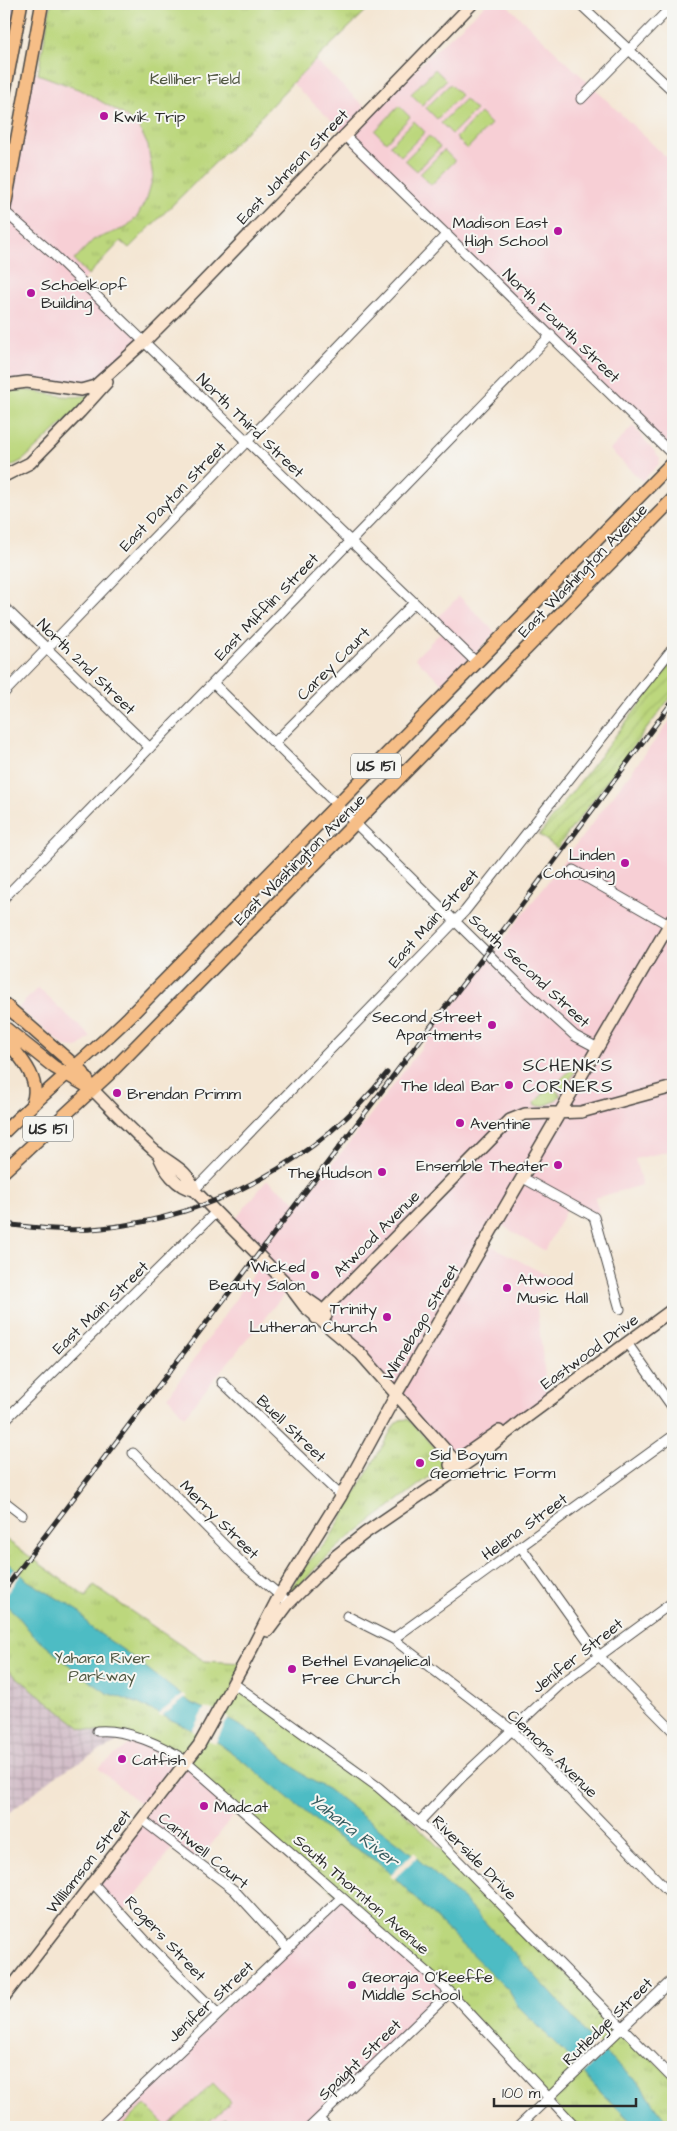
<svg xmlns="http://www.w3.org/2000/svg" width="677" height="2131" font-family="'Architects Daughter',sans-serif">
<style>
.built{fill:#f7cfd5}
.industrial{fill:url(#industrial-grid)}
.grass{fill:#bcd77d;stroke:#748154}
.park{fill:url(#park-tufts);stroke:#748154}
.garden{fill:url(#garden-furrows);stroke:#748154}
.water{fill:#4dbcc4;stroke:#3c7478}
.pier{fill:#f4e6d3}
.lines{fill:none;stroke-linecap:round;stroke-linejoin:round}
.street-casing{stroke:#494744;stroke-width:11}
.secondary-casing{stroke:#494744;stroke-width:14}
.primary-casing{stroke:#494744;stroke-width:15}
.street{stroke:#fff;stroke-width:9}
.secondary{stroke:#fbe5cf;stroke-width:11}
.primary{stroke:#f6be87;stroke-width:12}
.rail-casing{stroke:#2b2b2b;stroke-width:5}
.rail{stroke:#f6f6f2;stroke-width:3;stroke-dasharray:9;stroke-linecap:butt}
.poi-dot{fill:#b5179e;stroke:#f6f6f2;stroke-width:2}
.labels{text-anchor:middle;stroke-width:4;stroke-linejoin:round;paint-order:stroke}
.shield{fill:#f6f6f2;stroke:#686867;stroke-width:1}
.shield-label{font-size:15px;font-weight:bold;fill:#2b2b2b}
.park-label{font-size:16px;fill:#4f5640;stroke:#f6f6f2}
.poi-label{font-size:16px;fill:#2b2b2b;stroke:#f6f6f2;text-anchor:start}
.street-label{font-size:16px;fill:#2b2b2b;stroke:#f6f6f2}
.neighbourhood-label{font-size:18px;letter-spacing:1px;fill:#2b2b2b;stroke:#f6f6f2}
.water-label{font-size:18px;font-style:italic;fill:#375e61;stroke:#f6f6f2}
</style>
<defs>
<pattern id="industrial-grid" width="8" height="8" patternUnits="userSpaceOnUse" patternTransform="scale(1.25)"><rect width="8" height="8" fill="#d2bdc8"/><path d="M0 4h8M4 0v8" fill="none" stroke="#b4a3ac"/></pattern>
<pattern id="park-tufts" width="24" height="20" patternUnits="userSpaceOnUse" patternTransform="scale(1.25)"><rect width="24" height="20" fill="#bcd77d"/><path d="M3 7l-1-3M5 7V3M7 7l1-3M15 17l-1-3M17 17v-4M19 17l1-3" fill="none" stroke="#a2b96c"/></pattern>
<pattern id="garden-furrows" width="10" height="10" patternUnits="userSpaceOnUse" patternTransform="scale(1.25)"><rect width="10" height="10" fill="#bcd77d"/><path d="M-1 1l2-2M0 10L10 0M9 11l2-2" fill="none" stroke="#a2b96c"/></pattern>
</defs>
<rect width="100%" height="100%" fill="#f6f6f2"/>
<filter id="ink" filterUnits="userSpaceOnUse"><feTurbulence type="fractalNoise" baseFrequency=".02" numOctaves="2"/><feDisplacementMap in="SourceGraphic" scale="10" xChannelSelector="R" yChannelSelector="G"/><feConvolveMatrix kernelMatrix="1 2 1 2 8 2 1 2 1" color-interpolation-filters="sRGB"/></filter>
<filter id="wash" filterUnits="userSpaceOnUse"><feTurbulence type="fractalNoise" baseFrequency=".0096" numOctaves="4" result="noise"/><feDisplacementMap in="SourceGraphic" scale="20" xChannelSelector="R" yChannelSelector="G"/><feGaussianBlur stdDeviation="1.12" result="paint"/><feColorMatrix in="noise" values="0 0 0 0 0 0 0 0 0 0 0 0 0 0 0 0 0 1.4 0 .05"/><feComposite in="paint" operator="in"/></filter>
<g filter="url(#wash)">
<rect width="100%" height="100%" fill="#f4e6d3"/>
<path class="built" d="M486,4H506L666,157L673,150V455L353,145L336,125L292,83L316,61L364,106L355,125Z
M30,73L38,74L83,91L121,113L139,127L148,146L153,177L147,198L137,217L125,228L103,235L80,259L88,275L82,281L144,342L95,386L4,385V210Z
M633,426L660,458L659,464L642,481L610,450Z
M459,596L495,632L445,686L415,658L445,628L436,619Z
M673,717V1150L635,1159L642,1185L595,1198L599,1211L594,1217L569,1204L545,1251L498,1223L486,1243L563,1284L535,1293L548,1401L455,1461L317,1306L290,1287L184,1416L168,1397L267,1253L234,1221L267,1180L299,1204L349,1143Z
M38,988L91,1037L77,1048L66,1047L18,1008Z
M138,1738L170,1749L240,1807L198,1862L175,1845L122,1913L92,1882L148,1811L98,1768Z
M341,1898L450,1992L310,2127H100Z"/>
<path class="industrial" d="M4,4H21L4,94Z
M4,1667L81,1728L131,1736L97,1752L55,1776L4,1817Z"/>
<path class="grass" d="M435,69L446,80L422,105L411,94Z
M450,84L461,95L437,119L426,108Z
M465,99L476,110L452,134L441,123Z
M399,106L410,117L386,142L375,131Z
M480,113L491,124L467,149L456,138Z
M414,121L425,132L401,156L390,145Z
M429,136L440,147L417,171L405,160Z
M444,150L455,161L431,185L420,174Z
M14,390C40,389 67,402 92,394L88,400L23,460L4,470V393Z
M226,2118L235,2127H216Z"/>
<path class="park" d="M51,4H373L292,83L254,124L129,248L121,241L88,275L74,260L93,240L125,228L137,217L147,198L153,177L148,146L139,127L121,113L83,91L38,74Z
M579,1061L581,1062L562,1092L554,1086Z
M551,1086L561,1095C554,1103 545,1107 535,1106L534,1103Z
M408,1419L444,1457L445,1465L346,1540L321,1562L295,1591H289L306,1565L330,1538L395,1424L400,1420Z
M4,1538L86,1597L94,1586L204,1661L244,1663L233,1682L378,1787L673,2079V2127L595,2087L637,2127H576L459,2001L170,1749L81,1728L4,1667Z
M213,2083L231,2102L203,2127H173L170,2124Z
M145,2105L167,2127H121Z"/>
<path class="garden" d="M673,661V694L557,848L539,835Z"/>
<path class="water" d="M4,1561L11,1565L28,1581L79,1611L90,1627L126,1652L191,1703L233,1722L259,1737L307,1778L328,1789L405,1848L464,1900L553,1995L599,2049L637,2081L671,2127H637L595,2087L580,2068L518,2006L509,1991L382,1865L328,1831L256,1771L219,1743L137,1703L107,1693L81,1675L33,1635L18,1616L4,1603Z"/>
<path class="pier" d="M15,1568L22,1573L4,1597V1584Z
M184,1694L187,1697L161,1717L157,1715Z
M205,1707L229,1717L215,1744L192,1731Z
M414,1852L418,1856L394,1879L390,1876Z
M594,2040L606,2051L582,2075L570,2063Z"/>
</g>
<g filter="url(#ink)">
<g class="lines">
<g class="street-casing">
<path id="street" d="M580,4L673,91
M581,99L673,5
M344,135L673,455
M4,211L51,252L477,663
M4,607L150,748
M214,684L530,995L575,1036L598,1048
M4,693L447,234
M274,743L414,603
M573,870L669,925
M4,898L551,335
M523,1178L594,1217L620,1309
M194,1190L465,911L673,648
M627,1343L673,1408
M222,1382L341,1496
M4,1421L215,1213
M133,1453L245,1566L289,1603
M4,1501L22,1515
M521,1547L599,1656L673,1731
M347,1616L393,1639L512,1730L673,1896
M393,1639L673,1436
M233,1683L378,1787L429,1831L673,2079
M97,1731C125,1728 165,1746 187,1762L450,1992L576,2127
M141,1819L234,1890L288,1949
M419,1822L462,1777L561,1684L673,1602
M92,1882L154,1950L218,2014
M319,2119L327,2127
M100,2127L341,1898
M310,2127L450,1992
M518,2127L673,1979"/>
</g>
<g class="secondary-casing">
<path id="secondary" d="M4,385L27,382L81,390L95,386L144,342L184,302L472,4
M4,476L30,463L80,412L107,382
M92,1089C113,1110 134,1133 156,1152C170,1164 190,1171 194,1190L290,1287L305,1307L363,1356
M158,1153C163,1169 177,1188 194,1190
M294,1290L317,1306L326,1316
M316,1318L510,1120L525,1114L581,1112L673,1087
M359,1352L455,1461
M450,1465L499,1431
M268,1631L289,1603L337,1555L365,1533L482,1453L524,1419L673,1309
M4,1997L199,1745L247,1658L279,1596L341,1496L397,1393L673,918"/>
</g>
<g class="primary-casing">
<path id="primary" d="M4,94L21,4
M4,210L42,4
M4,1004L83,1073L92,1089
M4,1027L54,1067L92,1089
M4,1037C18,1055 43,1079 32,1104
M4,1132C44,1092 88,1057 129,1017L673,462
M4,1171L108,1075L673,499"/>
</g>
<use href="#street" class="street"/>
<use href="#secondary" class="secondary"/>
<use href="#primary" class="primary"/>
<g class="rail-casing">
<path id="rail" d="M4,1224C36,1228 69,1232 102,1228C212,1217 318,1161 387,1073
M4,1590L487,952L673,701"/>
</g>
<use href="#rail" class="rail"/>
</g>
</g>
<g class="poi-dot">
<circle cx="104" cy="116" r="5"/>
<circle cx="558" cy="231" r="5"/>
<circle cx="31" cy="293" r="5"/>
<circle cx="625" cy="863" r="5"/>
<circle cx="492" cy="1025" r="5"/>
<circle cx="509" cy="1085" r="5"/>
<circle cx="117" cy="1093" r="5"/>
<circle cx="460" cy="1123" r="5"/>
<circle cx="558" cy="1165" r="5"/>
<circle cx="382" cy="1172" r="5"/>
<circle cx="315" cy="1275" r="5"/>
<circle cx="507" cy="1288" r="5"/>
<circle cx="387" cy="1317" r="5"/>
<circle cx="420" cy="1463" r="5"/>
<circle cx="292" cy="1669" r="5"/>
<circle cx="122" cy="1759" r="5"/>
<circle cx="204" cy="1806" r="5"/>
<circle cx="352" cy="1985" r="5"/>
</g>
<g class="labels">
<g class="shield">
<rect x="351" y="753.5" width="50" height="25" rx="4"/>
<rect x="23" y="1116.5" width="50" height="25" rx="4"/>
</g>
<g class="shield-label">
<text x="376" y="771">US 151</text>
<text x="48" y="1134">US 151</text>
</g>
<g class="park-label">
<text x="195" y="84">Kelliher Field</text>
<text x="102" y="1663">Yahara River<tspan x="102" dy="18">Parkway</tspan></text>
</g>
<g class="poi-label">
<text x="114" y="122">Kwik Trip</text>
<text x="548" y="228" text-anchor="end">Madison East<tspan x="548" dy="18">High School</tspan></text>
<text x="41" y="290">Schoelkopf<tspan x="41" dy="18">Building</tspan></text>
<text x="615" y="860" text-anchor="end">Linden<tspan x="615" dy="18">Cohousing</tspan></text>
<text x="482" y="1022" text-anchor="end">Second Street<tspan x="482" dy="18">Apartments</tspan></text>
<text x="499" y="1091" text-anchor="end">The Ideal Bar</text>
<text x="127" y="1099">Brendan Primm</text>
<text x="470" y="1129">Aventine</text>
<text x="548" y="1171" text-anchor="end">Ensemble Theater</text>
<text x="372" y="1178" text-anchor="end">The Hudson</text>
<text x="305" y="1272" text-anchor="end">Wicked<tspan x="305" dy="18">Beauty Salon</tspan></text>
<text x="517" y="1285">Atwood<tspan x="517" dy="18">Music Hall</tspan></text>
<text x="377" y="1314" text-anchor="end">Trinity<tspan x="377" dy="18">Lutheran Church</tspan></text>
<text x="430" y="1460">Sid Boyum<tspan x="430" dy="18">Geometric Form</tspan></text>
<text x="302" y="1666">Bethel Evangelical<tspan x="302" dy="18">Free Church</tspan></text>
<text x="132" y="1765">Catfish</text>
<text x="214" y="1812">Madcat</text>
<text x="362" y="1982">Georgia O'Keeffe<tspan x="362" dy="18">Middle School</tspan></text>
</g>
<g class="street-label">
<text transform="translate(292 166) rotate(-46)" y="6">East Johnson Street</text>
<text transform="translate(562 325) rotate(44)" y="6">North Fourth Street</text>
<text transform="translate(251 425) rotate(44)" y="6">North Third Street</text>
<text transform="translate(172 496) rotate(-46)" y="6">East Dayton Street</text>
<text transform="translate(582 570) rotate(-46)" y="6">East Washington Avenue</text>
<text transform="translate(266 606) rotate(-46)" y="6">East Mifflin Street</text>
<text transform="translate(333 663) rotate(-45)" y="6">Carey Court</text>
<text transform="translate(87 666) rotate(44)" y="6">North 2nd Street</text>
<text transform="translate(299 859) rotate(-45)" y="6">East Washington Avenue</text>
<text transform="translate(433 918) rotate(-48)" y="6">East Main Street</text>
<text transform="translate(530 970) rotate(43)" y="6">South Second Street</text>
<text transform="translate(376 1233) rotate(-45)" y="6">Atwood Avenue</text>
<text transform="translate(100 1307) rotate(-44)" y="6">East Main Street</text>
<text transform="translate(420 1322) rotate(-59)" y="6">Winnebago Street</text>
<text transform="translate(589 1351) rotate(-36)" y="6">Eastwood Drive</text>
<text transform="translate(292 1428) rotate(44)" y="6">Buell Street</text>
<text transform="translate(220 1519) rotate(45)" y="6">Merry Street</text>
<text transform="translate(524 1526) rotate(-36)" y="6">Helena Street</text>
<text transform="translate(577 1655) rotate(-38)" y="6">Jenifer Street</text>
<text transform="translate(553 1753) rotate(44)" y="6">Clemons Avenue</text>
<text transform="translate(204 1850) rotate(39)" y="6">Cantwell Court</text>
<text transform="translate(475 1857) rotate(45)" y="6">Riverside Drive</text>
<text transform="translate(88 1861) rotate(-52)" y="6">Williamson Street</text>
<text transform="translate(362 1894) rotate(41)" y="6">South Thornton Avenue</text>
<text transform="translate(166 1938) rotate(47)" y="6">Rogers Street</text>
<text transform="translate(210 2001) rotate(-43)" y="6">Jenifer Street</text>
<text transform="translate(607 2021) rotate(-44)" y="6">Rutledge Street</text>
<text transform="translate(359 2059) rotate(-44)" y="6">Spaight Street</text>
</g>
<g class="neighbourhood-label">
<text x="568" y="1071">SCHENK'S<tspan x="568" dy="21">CORNERS</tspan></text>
</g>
<g class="water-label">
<text transform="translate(354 1830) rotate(38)" y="6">Yahara River</text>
</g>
</g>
<rect width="677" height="2131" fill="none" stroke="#f6f6f2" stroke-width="20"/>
<path d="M494 2098v8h142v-8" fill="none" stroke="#2b2b2b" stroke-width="2.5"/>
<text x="502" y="2098" font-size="15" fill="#2b2b2b" stroke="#f6f6f2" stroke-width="4" paint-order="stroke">100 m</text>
</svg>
